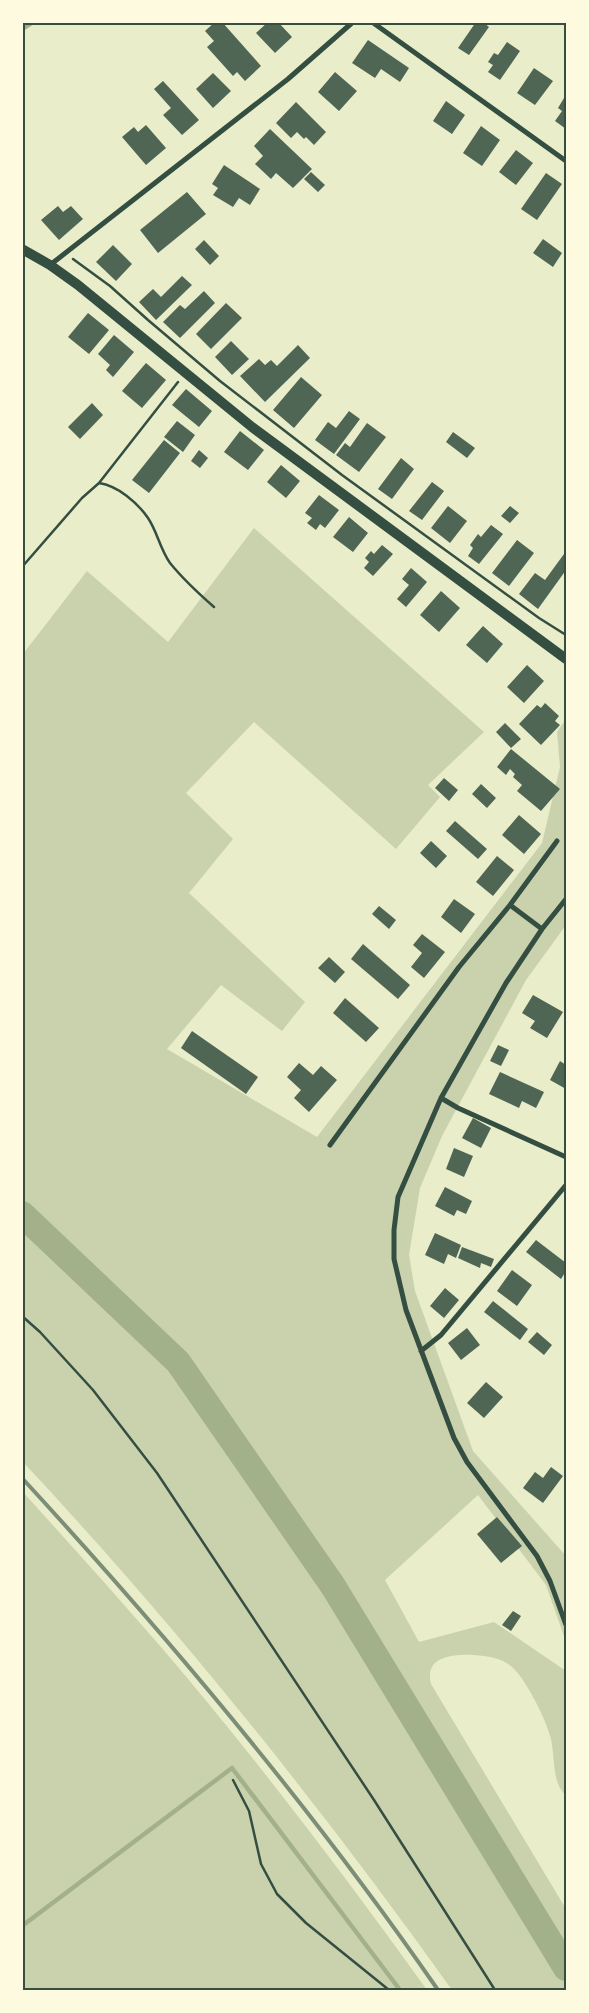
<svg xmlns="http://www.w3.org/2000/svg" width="589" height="2013" font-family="Commissioner,sans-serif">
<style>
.green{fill:#cad2ad}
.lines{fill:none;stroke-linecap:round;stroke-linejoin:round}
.stream{stroke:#a3b18a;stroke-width:4.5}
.river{stroke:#a3b18a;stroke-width:26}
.building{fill:#4f6655}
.path{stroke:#344e41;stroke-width:2.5}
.minor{stroke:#344e41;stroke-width:5}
.secondary{stroke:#344e41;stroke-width:10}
.rail{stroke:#7c8e77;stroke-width:4}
.neatline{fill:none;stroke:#344e41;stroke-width:2}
</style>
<rect width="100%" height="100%" fill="#e9edc9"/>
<path class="green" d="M254,528L484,732L428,785L440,797L396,849L254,722L186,793L233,839L189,893L305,1002L282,1031L221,985L167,1049L317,1137L542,843L560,767L557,732L566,719V925L526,980L442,1136L420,1188L409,1255L415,1291L473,1451L566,1556V1642L546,1585L478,1495L385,1580L419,1642L494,1622L566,1671V1797C564,1793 560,1789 558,1784C553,1770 554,1753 551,1739C546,1719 526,1679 511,1666C498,1654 460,1652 444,1658C431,1662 428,1672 431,1684L566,1909V1990H452C320,1805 178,1628 23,1462V654L87,571L168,642Z
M22,1491C69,1543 115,1594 161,1647C255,1757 343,1873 427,1990H23Z"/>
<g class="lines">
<path class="stream" d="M22,29L33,22
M22,1926L232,1768L400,1990"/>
<path class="river" d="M22,1214L178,1362L333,1586L566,1968"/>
</g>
<path class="building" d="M215,22H222L261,66L245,81L237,72L233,76L207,47L214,41L205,31Z
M268,22H278L292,37L275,53L256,33Z
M476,22H483L489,27L469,55L458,48Z
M368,40L409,68L400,82L381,69L375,78L352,63Z
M507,42L520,51L500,80L488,72L493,65L488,62L494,53L498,55Z
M534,68L553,81L535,105L517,93Z
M335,72L357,91L339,111L318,92Z
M213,73L231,91L213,108L196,89Z
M163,81L199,120L182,135L163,115L171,108L154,89Z
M564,98L566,100V129L555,121L562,111L558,108Z
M446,101L465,115L452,134L433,121Z
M296,102L326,132L314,145L306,137L304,139L297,132L291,138L276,123Z
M146,125L166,148L146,165L122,137L134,127L138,132Z
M481,126L500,140L482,166L463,153Z
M270,129L312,169L293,188L276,173L271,179L255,164L263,156L254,146Z
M516,150L533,163L516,185L499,172Z
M224,165L260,189L250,205L239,198L233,207L213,195L218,188L212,184Z
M311,172L325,185L318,192L304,179Z
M546,173L562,184L537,220L521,209Z
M187,192L206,214L158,253L140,230Z
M58,206L63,212L71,206L83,219L59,240L41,220Z
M543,239L562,253L553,267L533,253Z
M204,240L219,256L210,265L195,249Z
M113,245L132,264L116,281L96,262Z
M182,276L192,285L156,320L139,302L153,289L161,297Z
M204,291L215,303L180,338L163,322L180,305L185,309Z
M226,303L242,318L211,349L196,334Z
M88,313L109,330L89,354L68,337Z
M114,335L134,352L113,377L106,370L110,365L98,354Z
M231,341L249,359L232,375L215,357Z
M298,345L310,358L265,402L240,376L259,359L265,365L271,360L277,366Z
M146,363L166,380L142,408L122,391Z
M301,377L322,395L294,428L273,410Z
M186,389L212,411L199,427L172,405Z
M92,403L103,415L80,439L68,427Z
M349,411L360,419L334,454L315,440L328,422L336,428Z
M177,421L195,435L183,452L164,437Z
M367,423L386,437L359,472L336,455L345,443L350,447Z
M240,431L264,450L248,470L224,452Z
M453,432L475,448L467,458L446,442Z
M164,440L180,453L149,493L132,480Z
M199,450L208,458L200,468L191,461Z
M401,458L414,469L392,499L378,489Z
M281,465L300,481L286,498L267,482Z
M432,482L444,491L422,520L409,511Z
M319,495L339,510L325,528L320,524L316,530L307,523L312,518L305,513Z
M448,506L467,521L450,543L431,528Z
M510,506L519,513L510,523L501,516Z
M349,517L368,533L353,552L333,537Z
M491,525L503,534L479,564L468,556L473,548L470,545L478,534L481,537Z
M517,540L534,553L509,586L492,573Z
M382,545L393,554L373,576L364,568L369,562L365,558L371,551L374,554Z
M564,554L566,556V570L538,609L519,594L535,573L545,580Z
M411,568L427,582L406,607L397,599L409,585L402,579Z
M441,591L460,608L439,632L420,615Z
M483,626L503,644L487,663L466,645Z
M527,665L544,681L524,703L507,687Z
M545,703L559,716L555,721L560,725L541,745L519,724L537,705L541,708Z
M505,723L521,739L511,748L496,732Z
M511,749L560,789L541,811L517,791L522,785L513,777L515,774L510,769L506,775L497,767Z
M444,778L458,790L449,801L435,788Z
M481,784L496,798L487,808L472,794Z
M519,815L541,834L524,854L502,835Z
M455,821L487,849L478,859L446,831Z
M431,841L447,856L436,868L420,853Z
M497,856L514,870L493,896L476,882Z
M454,899L475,914L461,933L441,917Z
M379,906L396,920L389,929L372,914Z
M422,934L445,952L424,978L411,967L422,953L413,945Z
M363,944L410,985L398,999L351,959Z
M329,957L345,972L335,983L318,968Z
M533,995L563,1012L547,1038L530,1028L535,1021L522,1013Z
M345,998L379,1028L366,1042L333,1013Z
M192,1031L258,1077L246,1094L181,1048Z
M498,1045L509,1050L501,1066L490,1061Z
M560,1061L566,1065V1089L550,1080Z
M299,1063L313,1075L321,1066L337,1080L309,1112L294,1098L301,1090L287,1077Z
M500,1072L544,1092L536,1108L522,1101L519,1108L489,1094Z
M473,1118L491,1128L481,1148L462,1138Z
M454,1148L473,1156L464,1177L446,1169Z
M445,1187L472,1201L466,1214L457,1210L454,1216L435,1206Z
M435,1233L461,1245L456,1258L448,1254L444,1264L425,1255Z
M536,1240L566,1263V1271L561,1279L526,1252Z
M462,1247L494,1259L491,1267L481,1263L480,1268L458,1258Z
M512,1270L532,1285L517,1306L497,1291Z
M445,1288L459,1300L444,1318L430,1306Z
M493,1301L528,1329L520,1340L484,1312Z
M467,1328L480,1345L461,1360L448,1343Z
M537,1332L552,1345L544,1355L528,1342Z
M486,1382L503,1397L484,1418L467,1403Z
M551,1467L563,1476L543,1503L523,1488L535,1472L543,1478Z
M497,1517L522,1546L501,1563L477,1534Z
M513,1611L521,1616L511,1631L502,1625Z"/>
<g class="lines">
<path class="path" d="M73,259L110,286L148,320L220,381L342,475L539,618L566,635
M99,483L178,382
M22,567L82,498L99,483C118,486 137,502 148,518C157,531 160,549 170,563C183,579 198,593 214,607
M22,1316L40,1332L93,1390L157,1473L374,1800L495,1990
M233,1780L249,1811L261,1864L277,1894L306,1923L389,1990"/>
<path class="minor" d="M372,22L566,161
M50,265L288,79L353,22
M566,899L542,929L506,983L441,1098L398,1197L394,1230V1259L406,1310L454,1438L467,1462L537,1556L550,1581L566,1625
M510,905L542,929
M441,1098L458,1108L566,1157
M330,1145L459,967L510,905L557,841
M421,1351L441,1335L566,1185"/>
<path class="secondary" d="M22,249L50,265L78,285L252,427L566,659"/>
<path class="rail" d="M22,1478C171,1640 313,1809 438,1990"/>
</g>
<rect width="589" height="2013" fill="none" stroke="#fefae0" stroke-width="48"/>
<rect x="24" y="24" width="541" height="1965" class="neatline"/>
</svg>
